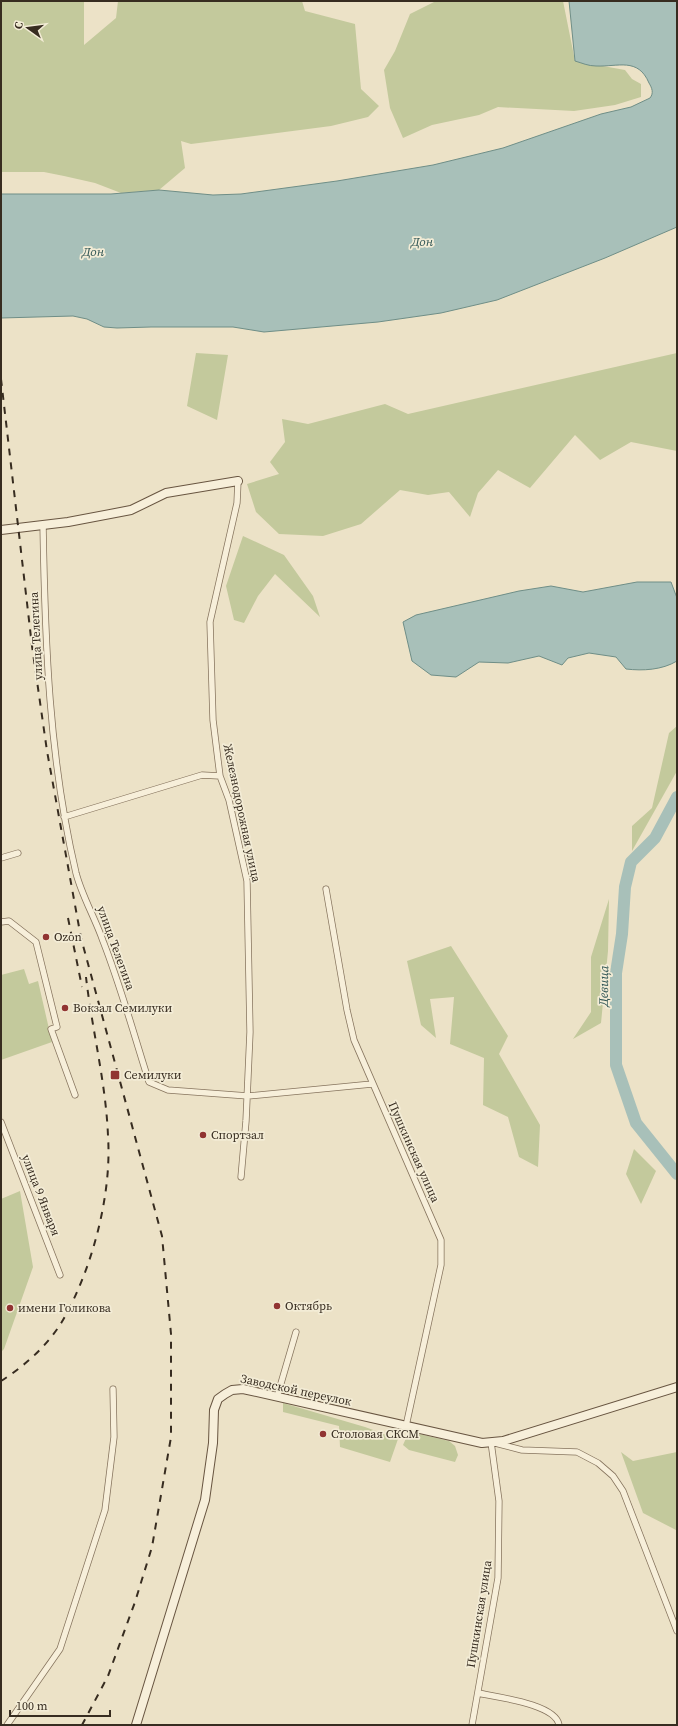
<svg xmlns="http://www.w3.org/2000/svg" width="678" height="1726" font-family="'Source Serif 4',serif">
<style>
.green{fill:#c3c99c}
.water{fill:#a8c0b9;stroke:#6f8e87}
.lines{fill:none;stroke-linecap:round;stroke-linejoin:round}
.river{stroke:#a8c0b9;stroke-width:12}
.street-casing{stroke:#86745e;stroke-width:7}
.secondary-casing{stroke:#685541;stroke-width:10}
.street{stroke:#f7efda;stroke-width:5.5}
.secondary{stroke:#f7efda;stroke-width:8}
.rail{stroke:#372c20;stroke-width:2;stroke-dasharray:7 7;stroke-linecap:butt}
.poi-dot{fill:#913432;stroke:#f3ecd6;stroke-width:1.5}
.labels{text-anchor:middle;stroke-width:3.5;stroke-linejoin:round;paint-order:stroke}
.street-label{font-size:12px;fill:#372c20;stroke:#f3ecd6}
.poi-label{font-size:12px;fill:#372c20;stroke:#f3ecd6;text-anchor:start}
.water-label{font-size:13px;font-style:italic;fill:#315655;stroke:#f3ecd6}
</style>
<rect width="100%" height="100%" fill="#ece2c7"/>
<path class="green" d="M1,1H84V45L116,18L118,1H248C266,3 283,1 302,1L305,11L355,24L361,89L379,106L368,117L331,126L191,144L181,141L185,168L159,190L121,193L95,183L64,176L44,172H1Z
M436,1H563L575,61L625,70L632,79L641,84V97L615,105L574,111L498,107L479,115L432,125L403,138L390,108L384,70L395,51L410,14Z
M196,353L228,355L217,420L187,406Z
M677,353V451L631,442L600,460L575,435L530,488L498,470L478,493L470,517L449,492L428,495L400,490L361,524L323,536L279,534L256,512L247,484L279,474L270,462L285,442L282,419L308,424L385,404L408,414Z
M243,536L284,555L313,596L320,617L275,574L258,596L244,623L234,620L226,586Z
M677,726V771L632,851V826L652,808L669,733Z
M609,899L608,951L601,1023L573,1039L591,1012V957Z
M451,946L508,1036L499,1054L540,1125L538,1167L519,1157L508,1117L483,1105L484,1058L450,1044L454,997L430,999L436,1038L421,1025L407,961Z
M24,969L29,984L38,981L52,1042L1,1060V975Z
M634,1149L656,1171L641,1204L626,1174Z
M20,1191L33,1267L4,1349L1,1352V1199Z
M283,1403L365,1427L398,1439L390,1462L340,1447L339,1426L283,1412Z
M415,1433L449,1441L455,1446L458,1455L455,1462L409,1450L403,1445L407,1436Z
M621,1452L633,1461L677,1452L676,1530L643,1513Z"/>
<path class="water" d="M569,1H677V227L605,258L497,300L441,313L378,322L264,332L233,327H151L117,328L104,327L87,319L73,316L1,318V194H111L159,190L213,195L241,194L337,181L433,165L503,148L601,114L631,107L650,98C654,93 652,88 649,83C638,57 618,67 596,66C588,66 582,63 575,61Z
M637,582H671L677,598V661C662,670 643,671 626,669L616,657L589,653L568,658L562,665L539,656L508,663L479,662L456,677L431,675L412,661L403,622L416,615L519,591L551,586L583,592Z"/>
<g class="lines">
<path class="river" d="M677,797L655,838L631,862L625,887L622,934L616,973V1065L636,1123L677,1174"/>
<g class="street-casing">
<path id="street" d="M238,481L237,503L210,622L213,720L220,776L229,800L247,881L250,1032L246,1121L241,1177
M43,525C45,642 49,759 76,873C82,896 95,918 103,941C121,987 134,1035 149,1082L168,1090L248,1096L372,1084
M64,817L202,775L220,776
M1,858L18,853
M326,889L347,1010L354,1040L441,1240V1265L406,1426
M1,922L9,921L36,942L57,1027L51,1029L75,1095
M1,1122L60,1275
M277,1397L296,1332
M478,1693C496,1697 556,1704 559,1725
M7,1725L60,1649L105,1510L114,1437L113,1389
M472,1725L498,1578L499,1501L491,1442L522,1450L577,1452L598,1463L613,1476L623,1491L677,1631"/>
</g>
<g class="secondary-casing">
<path id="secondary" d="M1,530L68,522L131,510L166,493L238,481
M136,1725L205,1500L213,1443L214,1410L218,1399L225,1394L232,1390L243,1389L482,1443L503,1441L677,1387"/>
</g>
<use href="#street" class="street"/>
<use href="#secondary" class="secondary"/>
<path class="rail" d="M1,379L32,646L47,751L81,938L162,1236L171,1334V1437L152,1547L135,1602L108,1676L82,1725
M68,918L82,987
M1,1381C25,1366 49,1344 63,1320C92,1269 112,1195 108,1136C106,1083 92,1030 86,977"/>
</g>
<g class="poi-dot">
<circle cx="46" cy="937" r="4"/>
<circle cx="65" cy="1008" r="4"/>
<rect x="110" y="1070" width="10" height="10" rx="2"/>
<circle cx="203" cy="1135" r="4"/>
<circle cx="277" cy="1306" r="4"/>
<circle cx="10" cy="1308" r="4"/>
<circle cx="323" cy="1434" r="4"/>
</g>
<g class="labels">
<g class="street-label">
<text transform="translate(36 636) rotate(-93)" y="4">улица Телегина</text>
<text transform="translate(242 813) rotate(78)" y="4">Железнодорожная улица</text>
<text transform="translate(116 948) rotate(70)" y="4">улица Телегина</text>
<text transform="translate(414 1152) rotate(66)" y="4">Пушкинская улица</text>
<text transform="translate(41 1195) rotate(69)" y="4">улица 9 Января</text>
<text transform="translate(296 1390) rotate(12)" y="4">Заводской переулок</text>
<text transform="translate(479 1614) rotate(-81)" y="4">Пушкинская улица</text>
</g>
<g class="poi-label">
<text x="54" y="941">Ozon</text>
<text x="73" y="1012">Вокзал Семилуки</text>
<text x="124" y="1079">Семилуки</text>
<text x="211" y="1139">Спортзал</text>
<text x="285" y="1310">Октябрь</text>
<text x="18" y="1312">имени Голикова</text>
<text x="331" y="1438">Столовая СКСМ</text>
</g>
<g class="water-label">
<text x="422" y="246">Дон</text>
<text x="93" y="256">Дон</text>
<text transform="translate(603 986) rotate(-89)" y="5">Девица</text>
</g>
</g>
<rect width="678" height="1726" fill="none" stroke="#372c20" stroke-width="4"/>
<g transform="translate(28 28) rotate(284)" stroke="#f3ecd6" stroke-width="3" paint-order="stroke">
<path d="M0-3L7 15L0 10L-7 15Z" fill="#372c20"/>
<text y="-6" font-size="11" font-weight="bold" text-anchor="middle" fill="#372c20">С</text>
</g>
<path d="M10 1710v6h100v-6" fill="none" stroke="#372c20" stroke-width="2"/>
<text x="16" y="1710" font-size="12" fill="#372c20" stroke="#f3ecd6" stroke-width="3" paint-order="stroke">100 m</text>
</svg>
